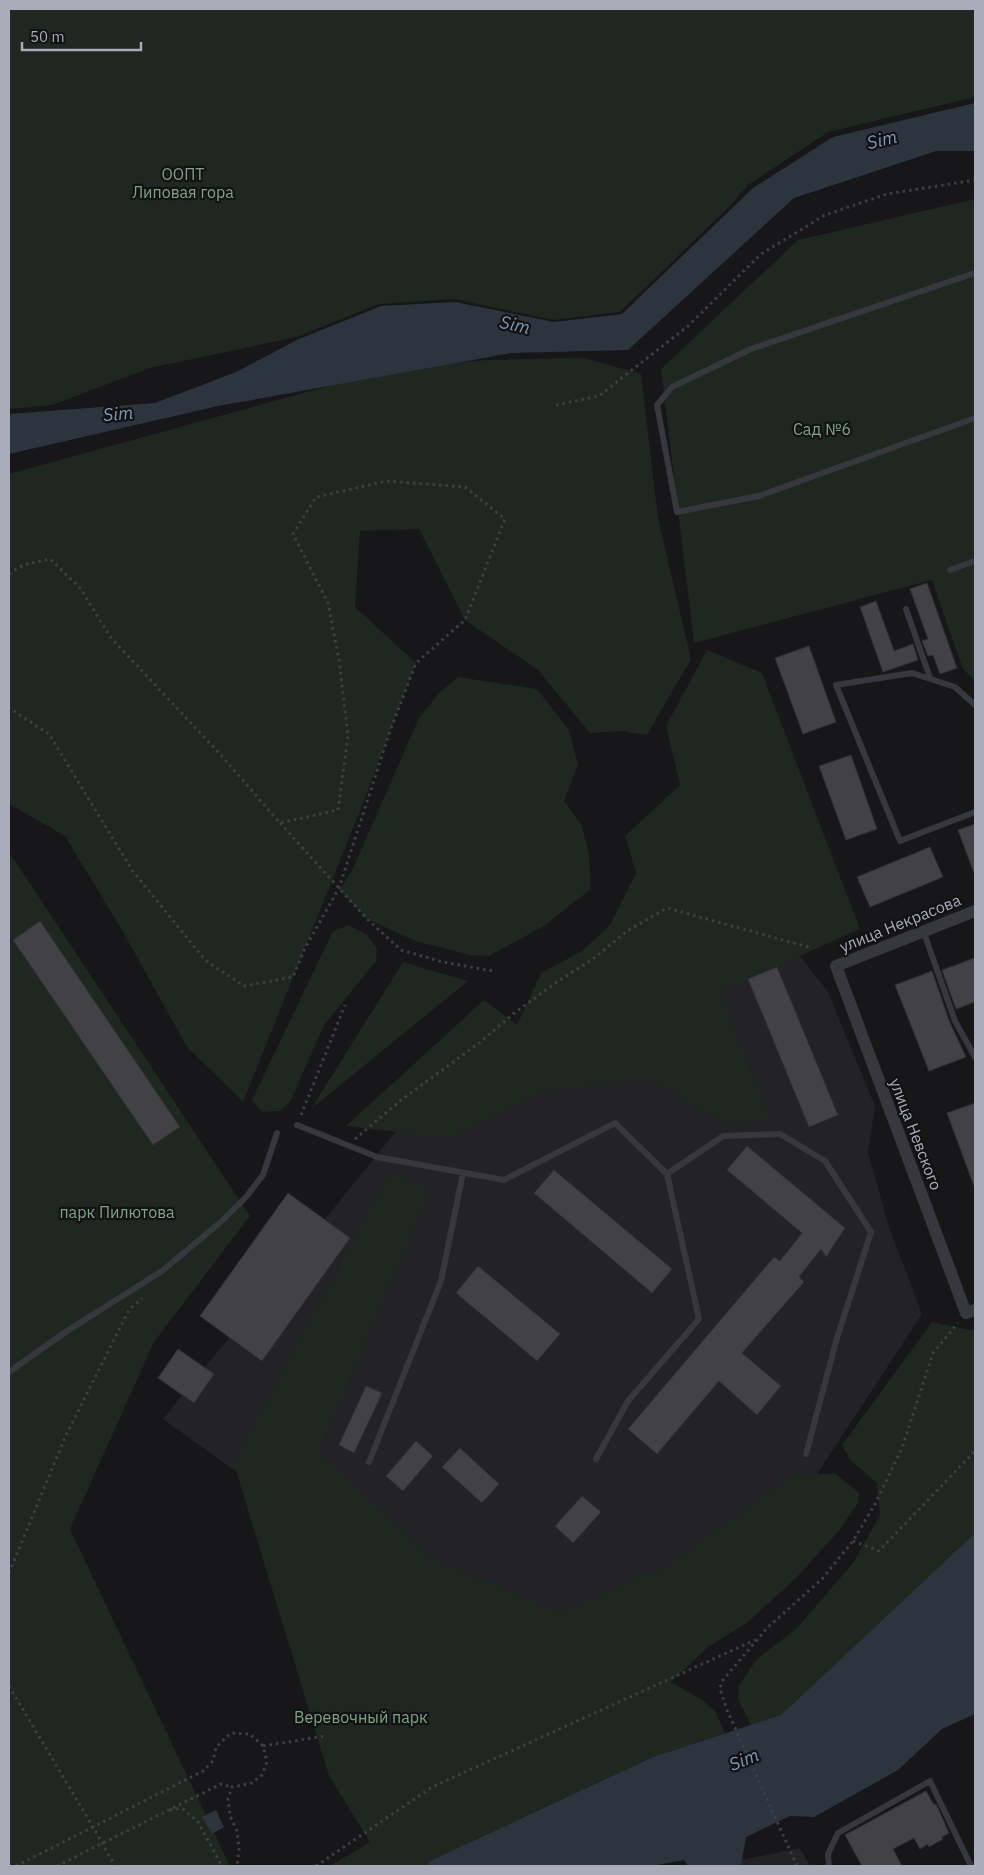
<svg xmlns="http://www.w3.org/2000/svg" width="984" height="1875" font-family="'IBM Plex Sans',sans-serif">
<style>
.built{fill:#232226}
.green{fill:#1e2720}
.water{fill:#2c353d}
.building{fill:#414146;stroke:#313035}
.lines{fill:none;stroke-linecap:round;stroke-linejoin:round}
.path{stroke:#3d3f45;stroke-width:3;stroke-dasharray:2.5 4;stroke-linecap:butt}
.service{stroke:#37383e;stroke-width:6}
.minor{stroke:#37383e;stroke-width:12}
.labels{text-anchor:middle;stroke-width:4.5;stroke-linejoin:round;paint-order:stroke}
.park-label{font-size:16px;fill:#7ea582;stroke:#121114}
.street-label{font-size:16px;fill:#a8adb9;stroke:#121114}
.water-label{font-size:18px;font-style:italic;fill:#7e9ab5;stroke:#121114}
</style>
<rect width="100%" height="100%" fill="#171619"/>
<path class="built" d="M665,918L800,956L828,992L875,1106L868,1152L889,1227L922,1314L722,1619L526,1680L163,1419L419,1103Z
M800,1848L810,1866H711Z"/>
<path class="green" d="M9,9H975V97L828,132L748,185L728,208L620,312L553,320L454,299L379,304L297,337L150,368L52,405L9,409Z
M975,199V681L963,669L932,580L694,643L661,369L798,240Z
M585,358L641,374L658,518L691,659L647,735L622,731L590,733L538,670L465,620L419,529L360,531L355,607L416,663L360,811L243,1102L187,1047L123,932L65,836L9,804V474L398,367L486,360Z
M707,650L762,673L860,929L720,992L770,1119L730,1126L649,1079L541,1092L448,1138L346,1126L484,1000L517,1025L541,973L582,951L610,925L636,873L625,836L680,785L666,726Z
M458,677L537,689L569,730L578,765L564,801L581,824L589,853L591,889L544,926L489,956L470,955L415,941L367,919L339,890L351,873L419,718L439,693Z
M9,852L250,1216L154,1342L70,1529L230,1866H9Z
M349,925L367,935L377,949L376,961L324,1025L290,1102L280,1111L262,1112L252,1100L333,931Z
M403,962L468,981L311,1109Z
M390,1172L431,1189L319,1452L432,1559L559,1612L666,1567L797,1473L836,1474L859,1493L858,1503L838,1532L796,1578L748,1622L708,1647L671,1682L704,1701L715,1711L725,1733L653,1757L430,1861L426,1866H330L370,1842L329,1776L234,1464Z
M932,1322L970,1330L975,1328V1533L781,1715L751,1725L738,1699L739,1685L757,1659L797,1628L853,1563L880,1515L877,1483L850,1460L842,1445Z"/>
<path class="water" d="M975,103V151H936L794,198L628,350L511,353L218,406L9,454V414L155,403L236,372L299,339L381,306L455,302L554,322L622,314L753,188L833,137Z
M975,1533V1714L942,1729L898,1770L814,1817L790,1816L746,1837L741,1866H688L684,1860L652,1866H426L430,1861L653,1757L781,1715Z
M216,1810L224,1827L212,1834L202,1817Z"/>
<path class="building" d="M927,583L957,668L940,674L933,655L928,656L922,641L928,639L910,589Z
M876,601L894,651L913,644L918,660L883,672L860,607Z
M809,646L836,722L803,734L775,658Z
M851,755L877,829L846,840L819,766Z
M975,824V873H974L958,830Z
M930,847L943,877L870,907L857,877Z
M40,921L180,1127L153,1145L13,940Z
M975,958V1002L956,1009L942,970Z
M777,967L838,1115L809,1127L748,979Z
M932,971L950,1023L966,1057L929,1071L895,985Z
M975,1103V1185L974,1186L947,1113Z
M747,1146L845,1228L826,1257L821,1249L799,1277L804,1282L742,1353L781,1386L757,1415L719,1381L657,1454L628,1429L774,1257L780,1261L802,1233L727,1170Z
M554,1170L672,1269L652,1293L534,1193Z
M288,1193L350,1238L262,1361L200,1316Z
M478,1266L560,1334L537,1361L456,1293Z
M178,1349L214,1374L194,1403L158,1378Z
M366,1386L382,1393L354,1453L339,1445Z
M416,1441L433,1456L403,1491L386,1476Z
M460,1448L499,1484L482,1503L442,1467Z
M582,1496L601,1512L573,1543L555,1526Z
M926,1791L934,1805L936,1804L949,1833L942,1837L943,1839L929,1847L928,1844L920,1849L914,1838L893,1849L902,1866H862L845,1835Z"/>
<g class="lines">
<path class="path" d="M556,405L599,396L688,326L761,254L825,215L887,194L975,180
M9,574L23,565L50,559L80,588L111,638L220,754L280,823L338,810L348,736L339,660L328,603L293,534L316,497L387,481L465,487L505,519L465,620L416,663L389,734L339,888L305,948L293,977L244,986L205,960L132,870L49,734L9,708
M280,823L367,919L401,950L443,962L493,971
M301,1115L345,1005
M355,1139L401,1100L478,1044L513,1014L554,984L593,959L627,931L667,908L812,948
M853,1541L879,1551L975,1451
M9,1573L66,1435L129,1310L142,1298
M9,1686L93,1827L203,1771L213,1761L216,1747L231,1733L250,1734L263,1746L267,1762L262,1775L252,1783L232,1787L228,1799L230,1816L237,1831L239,1849L237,1866
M263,1746L325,1736
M170,1810L182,1808L198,1822L222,1866
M16,1866L93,1827L115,1866
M57,1866L221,1784L232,1787
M316,1866L432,1787L755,1640
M797,1866L727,1710L720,1689L722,1681L767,1628L822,1579L853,1541L875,1504L902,1448L933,1353L958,1323"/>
<path class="service" d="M975,273L751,349L672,387L657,405L677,512L759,496L975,418
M950,570L975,561
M906,609L930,678
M975,705L955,687L912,673L836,685L900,841L975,812
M923,930L955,1021L975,1057
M297,1125L377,1157L504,1180L615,1123L667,1174L699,1319L628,1401L596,1459
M667,1174L723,1136L780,1134L825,1161L871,1232L837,1338L806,1454
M9,1372L67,1331L162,1271L223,1220L246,1197L263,1175L277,1133
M369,1462L441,1281L463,1173
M829,1866L828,1854L838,1833L930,1781L971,1866"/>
<path class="minor" d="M975,911L836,966L966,1313L975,1310"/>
</g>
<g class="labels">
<g class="park-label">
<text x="183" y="180">ООПТ<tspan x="183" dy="18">Липовая гора</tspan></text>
<text x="822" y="435">Сад №6</text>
<text x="117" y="1218">парк Пилютова</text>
<text x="361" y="1723">Веревочный парк</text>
</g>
<g class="street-label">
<text transform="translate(900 923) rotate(-22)" y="6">улица Некрасова</text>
<text transform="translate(916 1134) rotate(69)" y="6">улица Невского</text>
</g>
<g class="water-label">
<text transform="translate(882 140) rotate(-13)" y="6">Sim</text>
<text transform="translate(515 325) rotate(13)" y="6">Sim</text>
<text transform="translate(118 414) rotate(-5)" y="6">Sim</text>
<text transform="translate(744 1760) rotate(-22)" y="6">Sim</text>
</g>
</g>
<rect width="984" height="1875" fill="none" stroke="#a8adb9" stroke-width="20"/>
<path d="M22 42v8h119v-8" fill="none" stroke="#a8adb9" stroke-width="2.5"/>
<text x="30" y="42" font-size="15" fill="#a8adb9" stroke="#121114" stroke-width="4" paint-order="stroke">50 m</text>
</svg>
